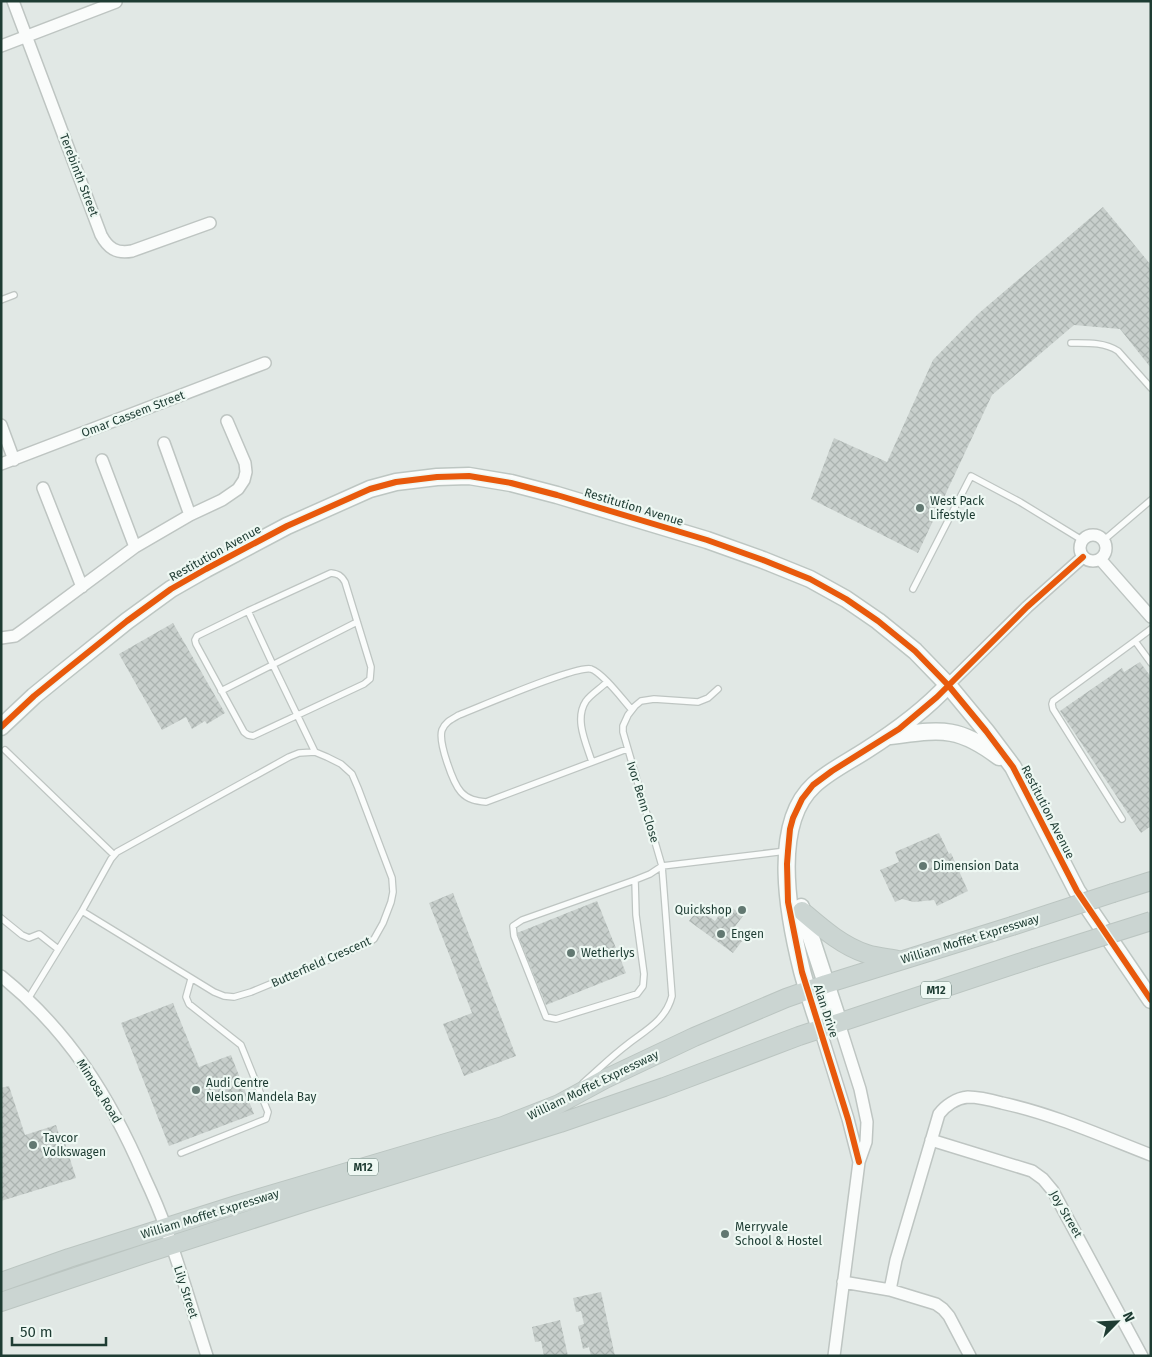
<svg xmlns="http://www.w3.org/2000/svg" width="1152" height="1357" font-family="'Fira Sans',sans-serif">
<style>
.building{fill:url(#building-cross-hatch)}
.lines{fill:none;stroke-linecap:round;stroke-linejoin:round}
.lane-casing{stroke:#bec5c2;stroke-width:8}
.street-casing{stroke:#bec5c2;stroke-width:14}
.secondary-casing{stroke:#bdc6c2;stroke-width:19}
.primary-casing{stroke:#bbc5c1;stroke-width:20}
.lane{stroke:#fafcfb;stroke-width:5.5}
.street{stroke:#fafcfb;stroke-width:11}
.secondary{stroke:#fafcfb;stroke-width:16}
.primary{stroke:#cbd5d2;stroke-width:18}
.primary-bridge-casing{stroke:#bbc5c1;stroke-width:20;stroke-linecap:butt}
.primary-bridge{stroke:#cbd5d2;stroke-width:18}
.cycleway-casing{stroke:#eef8f3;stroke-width:9}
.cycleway{stroke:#e8590c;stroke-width:6}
.poi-dot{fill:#627871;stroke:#eef8f3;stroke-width:2}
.labels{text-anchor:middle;stroke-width:4.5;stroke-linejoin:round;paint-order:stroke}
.shield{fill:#eef8f3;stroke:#5c746d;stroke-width:1}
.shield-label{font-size:11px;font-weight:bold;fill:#1e3c33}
.street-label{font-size:12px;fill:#1e3c33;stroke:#eef8f3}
.poi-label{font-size:12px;fill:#1e3c33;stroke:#eef8f3;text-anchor:start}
</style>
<defs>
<pattern id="building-cross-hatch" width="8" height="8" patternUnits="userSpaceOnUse" patternTransform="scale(1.25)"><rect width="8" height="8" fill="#c8cfcc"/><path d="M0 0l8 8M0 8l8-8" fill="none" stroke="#abb3b0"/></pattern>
</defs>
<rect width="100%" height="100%" fill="#e1e8e5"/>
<path class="building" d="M1103,207L1151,265V368L1120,329L1074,325L992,395L918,553L811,499L834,438L887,462L933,360L978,314Z
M173,623L225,713L207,724L205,721L192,729L186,717L162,730L119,654Z
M1140,662L1151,677V826L1141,833L1060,711L1122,668L1124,672Z
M939,833L949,854L951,853L968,891L937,906L934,900L914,902L902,899L895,902L880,870L899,862L895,852Z
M453,893L516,1056L464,1076L443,1024L472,1013L429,903Z
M597,901L626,973L546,1005L517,933Z
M727,904L743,916L730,933L742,941L733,953L689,921L698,909L715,921Z
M173,1003L199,1067L231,1055L254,1114L169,1146L121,1023Z
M9,1086L25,1135L56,1125L61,1141L64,1140L76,1178L1,1201V1088Z
M601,1292L615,1356H591L589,1347L583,1349L578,1326L584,1324L581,1311L576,1312L573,1298Z
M560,1320L568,1356H544L541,1341L535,1342L532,1327Z"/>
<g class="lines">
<g class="lane-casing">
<path id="lane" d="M1,300L14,295
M1071,343C1087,343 1104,342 1118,351L1151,388
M1104,540L1151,500
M331,573C338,574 341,575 345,582L371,667L370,679L364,684L253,736L248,735L244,732L196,644L195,640L197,636L248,611Z
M913,589L971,476L1020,502L1082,540
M248,611L273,665L315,752
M1151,629L1135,641L1151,663
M221,691L357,622
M627,749L486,802C477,801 468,800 461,792C453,783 438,742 442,730C445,722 452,719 459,715C480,707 576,665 591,669C603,673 623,700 632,710
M5,750L114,855
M592,762C586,743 574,719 586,701C591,694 601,688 607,682
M1122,819L1053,709L1052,704L1053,701L1135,641
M635,880L636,915L644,974L643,986L637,994L556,1019L546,1017L514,936L513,926L522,920L635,880L650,874L662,866L786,851
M1,918L22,935L29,938L39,934L58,949
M28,999L82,911L111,859L117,852L289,757L299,753L315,752L327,757L341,764L352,774L358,788L392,878L393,892L391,902L383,923L374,939L367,944L251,992L234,997L224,996L214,992L82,911
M583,1083C598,1070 612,1056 628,1044C646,1030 666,1020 672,996L662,866L623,732V726L628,715L635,706L641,701L654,699L698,702L708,698L718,689
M181,1153L266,1119L268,1112L241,1045L189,1004L186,997L191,979"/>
</g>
<g class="street-casing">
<path id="street" d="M13,1L101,235C108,248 116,254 132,251L210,223
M1,46L116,2
M1,425L14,460
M164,443L190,515
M102,460L135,547
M1,464L265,363
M43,488L82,587
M1080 548a13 13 0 1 1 26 0a13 13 0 1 1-26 0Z
M1100,559L1151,617
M1,638L15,636L22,631L135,547L190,515L222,500L238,489L244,480L246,472L245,463L227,421
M948,685L1027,607L1083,557
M1,976C69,1031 110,1097 144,1176C152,1193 160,1211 166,1229C181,1270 193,1313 207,1356
M820,1029L848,1119L859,1162
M931,1140L1032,1171L1043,1179L1053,1191L1142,1356
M843,1282L890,1290L936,1304L943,1309L949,1316L970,1356
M890,1290L896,1260L939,1114C945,1106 956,1098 968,1097C979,1097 991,1100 1002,1103C1053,1114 1102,1136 1151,1155
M834,1356L859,1162L866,1142L867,1122L860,1089L839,1023"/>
</g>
<g class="secondary-casing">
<path id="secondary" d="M1,727L34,696L61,674L127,621L171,589L206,569L287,526L370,489L396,482L437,477L469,476L511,483L557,495L707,540L763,560L810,579L846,599L878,621L915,651L948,685L986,731L1013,767L1077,891L1151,1000
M890,736C940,730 957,725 999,757
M801,907L839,1023
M820,1029C814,1010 807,990 802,971C789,919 770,825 814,785C829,771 848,762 865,751C895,732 924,711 948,685"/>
</g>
<g class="primary-casing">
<path id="primary" d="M1113,893L1151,881
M802,911C822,928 842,946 867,954C877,957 888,958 898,960
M1,1282L69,1258L236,1205L503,1126L559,1104L605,1079L694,1037L786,998L826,984L1012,926
M1,1302L144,1254L309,1201L560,1123L664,1087L799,1036L1034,958"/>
</g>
<use href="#lane" class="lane"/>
<use href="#street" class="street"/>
<use href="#secondary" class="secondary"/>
<use href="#primary" class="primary"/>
<g class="primary-bridge-casing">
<path id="primary-bridge" d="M1012,926L1113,893
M1034,958L1151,921"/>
</g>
<use href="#primary-bridge" class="primary-bridge"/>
<g class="cycleway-casing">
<path id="cycleway" d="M1,727L34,696L61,674L127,621L171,589L206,569L287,526L370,489L396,482L437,477L469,476L511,483L557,495L707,540L763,560L810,579L846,599L878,621L915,651L948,685L986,731L1013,767L1077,891L1151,1000
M859,1162L848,1119L802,972L788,902L787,864L788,851L790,829L793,818L802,799L813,785L832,771L899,729L937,697L1027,607L1083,557"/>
</g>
<use href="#cycleway" class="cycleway"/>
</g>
<g class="poi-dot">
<circle cx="920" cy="508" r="5"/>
<circle cx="923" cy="866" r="5"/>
<circle cx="742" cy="910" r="5"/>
<circle cx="721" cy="934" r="5"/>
<circle cx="571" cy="953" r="5"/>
<circle cx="196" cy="1090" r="5"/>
<circle cx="33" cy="1145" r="5"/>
<circle cx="725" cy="1234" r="5"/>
</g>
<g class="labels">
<g class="shield">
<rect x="921" y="981.5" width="30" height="17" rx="4"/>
<rect x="348" y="1158.5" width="30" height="17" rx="4"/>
</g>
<g class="shield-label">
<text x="936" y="994">M12</text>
<text x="363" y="1171">M12</text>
</g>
<g class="street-label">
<text transform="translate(79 175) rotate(69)" y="4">Terebinth Street</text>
<text transform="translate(133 414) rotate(-21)" y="4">Omar Cassem Street</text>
<text transform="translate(634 507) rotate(17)" y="4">Restitution Avenue</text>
<text transform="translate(215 553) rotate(-29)" y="4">Restitution Avenue</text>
<text transform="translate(643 802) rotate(73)" y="4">Ivor Benn Close</text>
<text transform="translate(1048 812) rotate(63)" y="4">Restitution Avenue</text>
<text transform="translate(970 939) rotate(-17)" y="4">William Moffet Expressway</text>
<text transform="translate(321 962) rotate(-24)" y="4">Butterfield Crescent</text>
<text transform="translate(826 1011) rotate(72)" y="4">Alan Drive</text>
<text transform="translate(593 1085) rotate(-26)" y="4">William Moffet Expressway</text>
<text transform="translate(99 1091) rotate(58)" y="4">Mimosa Road</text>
<text transform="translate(210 1214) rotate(-17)" y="4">William Moffet Expressway</text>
<text transform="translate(1066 1214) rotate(60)" y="4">Joy Street</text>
<text transform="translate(186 1292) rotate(72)" y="4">Lily Street</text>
</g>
<g class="poi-label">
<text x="930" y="505">West Pack<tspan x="930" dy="14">Lifestyle</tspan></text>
<text x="933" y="870">Dimension Data</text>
<text x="732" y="914" text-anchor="end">Quickshop</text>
<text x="731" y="938">Engen</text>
<text x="581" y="957">Wetherlys</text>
<text x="206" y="1087">Audi Centre<tspan x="206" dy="14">Nelson Mandela Bay</tspan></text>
<text x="43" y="1142">Tavcor<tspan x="43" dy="14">Volkswagen</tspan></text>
<text x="735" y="1231">Merryvale<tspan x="735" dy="14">School &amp; Hostel</tspan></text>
</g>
</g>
<rect width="1152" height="1357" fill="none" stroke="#1e3c33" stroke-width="5"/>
<g transform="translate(1117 1322) rotate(66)" stroke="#eef8f3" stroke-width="4" paint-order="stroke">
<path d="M0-4L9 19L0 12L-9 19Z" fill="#1e3c33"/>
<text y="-8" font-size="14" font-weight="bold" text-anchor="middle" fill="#1e3c33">N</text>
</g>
<path d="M12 1337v8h94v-8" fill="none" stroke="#1e3c33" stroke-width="2.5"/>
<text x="20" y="1337" font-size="15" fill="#1e3c33" stroke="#eef8f3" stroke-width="4" paint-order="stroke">50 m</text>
</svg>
